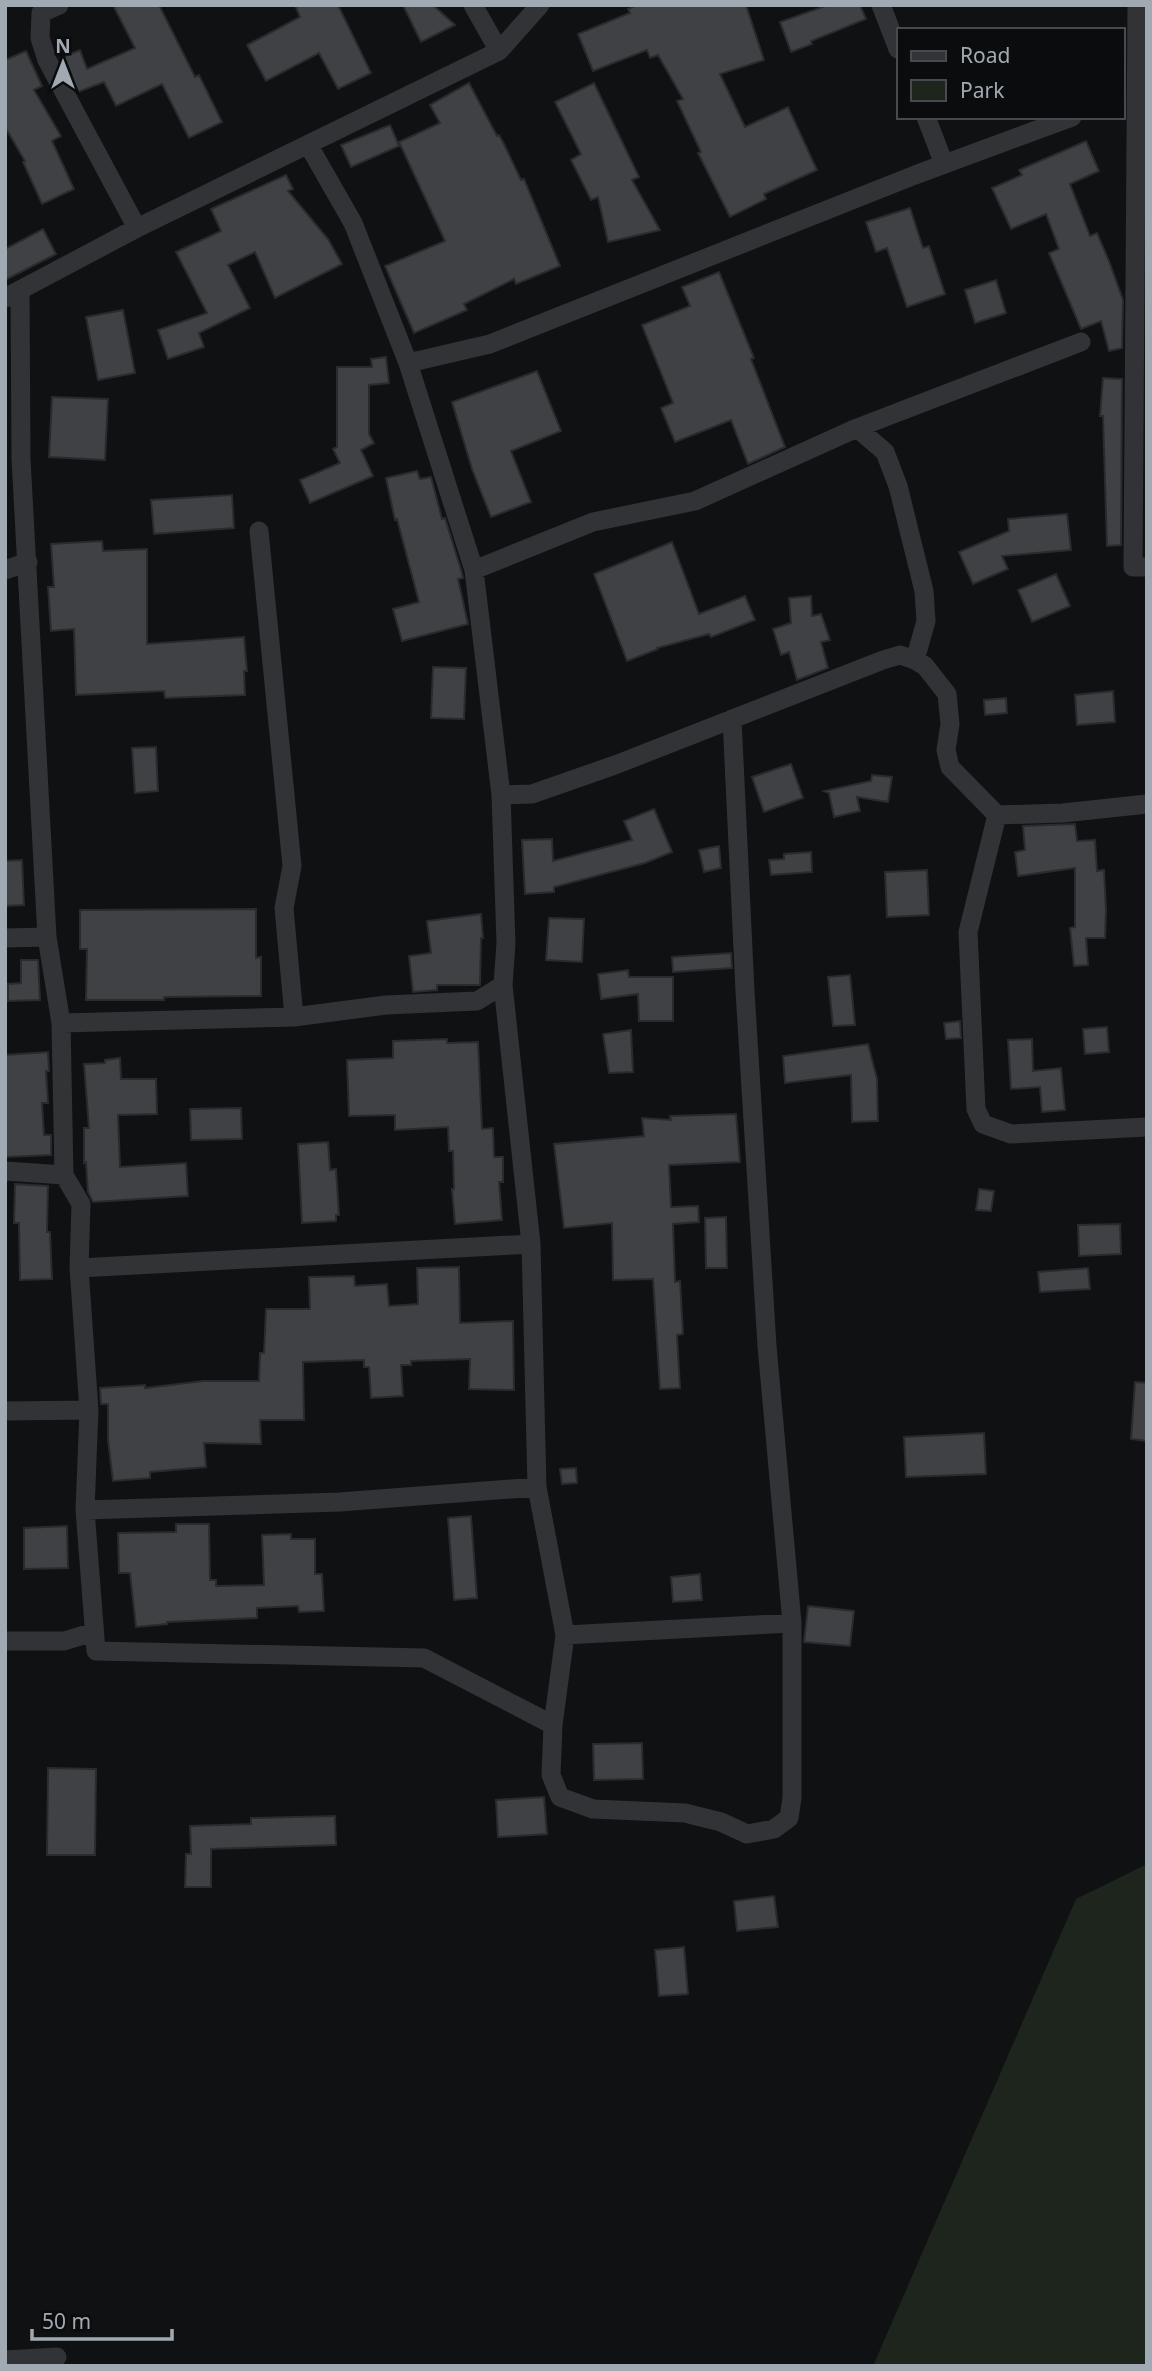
<svg xmlns="http://www.w3.org/2000/svg" width="1152" height="2371" font-family="'Noto Sans',sans-serif">
<style>
.green{fill:#1d251d}
.building{fill:#3f4145;stroke:#2a2b2e;stroke-width:2}
.lines{fill:none;stroke-linecap:round;stroke-linejoin:round}
.street{stroke:#313337;stroke-width:19}
</style>
<rect width="100%" height="100%" fill="#101112"/>
<path class="green" d="M1147,1864V2366H873L1076,1899Z"/>
<path class="building" d="M113,5H159L195,77L199,75L222,122L189,138L162,84L116,106L104,82L78,92L63,57L80,50L87,69L135,48Z
M295,5H338L371,73L338,89L319,53L266,81L247,45L300,17Z
M403,5H433L455,25L421,42Z
M637,5H746L764,60L720,74L745,127L788,107L817,170L764,194L766,199L730,217L698,153L701,152L677,101L683,99L658,55L650,58L647,50L593,71L578,34L630,13L628,9Z
M828,5H860L866,19L811,41L812,44L791,52L780,22Z
M26,51L42,86L34,90L61,136L52,141L74,189L42,204L23,162L25,161L5,127V60Z
M469,83L497,136L499,135L504,144L521,180L524,179L560,266L516,284L514,279L464,304L467,310L414,333L385,266L445,241L399,142L440,123L430,105Z
M594,83L639,177L632,180L660,230L608,242L598,197L591,200L571,160L581,154L555,102Z
M390,125L399,146L351,167L341,145Z
M1086,141L1099,171L1070,184L1090,236L1097,233L1109,261L1123,300L1122,348L1109,351L1101,321L1081,329L1049,253L1059,249L1046,214L1011,229L992,188L1022,175L1019,170Z
M286,175L293,189L288,191L328,239L342,264L275,298L255,252L228,265L250,308L199,333L204,347L168,359L158,330L207,313L176,252L221,231L211,209Z
M910,208L923,248L929,246L945,294L907,307L887,248L876,252L866,222Z
M43,229L56,254L5,280V249Z
M719,272L754,358L751,359L785,447L748,464L731,420L675,442L661,408L673,403L642,325L690,306L682,287Z
M996,280L1006,313L975,323L965,290Z
M123,310L135,373L98,380L86,317Z
M386,357L389,383L369,385V434L374,443L361,450L373,476L310,503L300,480L340,463L333,449L337,447V367H372L371,359Z
M537,371L561,431L511,451L531,502L491,517L472,469L452,402Z
M1103,378L1122,379L1121,545L1107,546L1103,416H1100Z
M52,397L108,399L105,460L49,457Z
M417,471L420,479L431,477L442,519L445,518L462,573L463,578L458,579L468,624L402,641L393,609L419,602L397,519L395,520L386,478Z
M232,495L234,528L154,534L151,500Z
M1067,514L1071,550L1002,556L1008,569L973,584L959,552L1009,531L1008,519Z
M102,541L103,551L147,549V644L244,637L247,671H244L245,695L165,698L164,691L76,695L74,629L51,631L48,587H54L51,544Z
M672,542L699,614L745,596L755,620L711,637L709,634L657,648L658,649L627,661L594,574Z
M1056,574L1070,606L1032,622L1018,590Z
M811,596L812,616L821,614L830,640L821,642L828,668L797,680L789,652L781,655L773,629L791,623L789,598Z
M433,667L466,668L464,719L431,718Z
M1113,691L1115,722L1077,725L1075,695Z
M1006,698L1007,713L985,715L984,700Z
M156,747L158,791L135,793L132,748Z
M791,764L803,798L764,812L752,777Z
M872,775L892,777L888,802L857,797L860,811L834,817L829,793L824,791L871,781Z
M654,809L672,852L645,863L554,887V892L525,894L522,840L552,839L553,861L632,840L624,821Z
M1075,824L1077,841L1095,840L1097,871L1104,870L1106,910L1105,938H1086L1088,965L1074,966L1070,928L1075,927V868L1018,876L1015,852L1025,850L1023,826Z
M719,846L721,868L704,872L699,850Z
M811,852L812,872L771,875L769,860L784,859V854Z
M22,860L24,905L5,906V861Z
M927,870L929,915L887,917L885,872Z
M256,909V958L261,957V996L164,997V1000H86L87,949H80V910Z
M481,914L483,938H481L480,985H437V990L413,992L409,956L431,953L427,921Z
M549,918L584,919L582,962L546,960Z
M731,953L732,968L673,972L672,957Z
M21,960H38L40,1000L8,1001V984L21,983Z
M628,970L629,977H673V1021H639L638,994L601,999L598,974Z
M850,975L855,1025L833,1026L828,977Z
M960,1021L961,1038L946,1039L944,1023Z
M1107,1027L1109,1052L1085,1054L1083,1029Z
M631,1030L633,1072L609,1073L603,1034Z
M447,1039V1043L478,1042L482,1129L493,1128L494,1157H503V1182H499L502,1220L455,1224L452,1189H454L453,1151H449L448,1127L395,1130V1115L349,1116L347,1060L393,1058V1041Z
M1032,1039L1033,1071L1061,1068L1065,1110L1042,1112L1040,1087L1011,1089L1008,1040Z
M868,1044L877,1079L878,1121L852,1122L851,1075L785,1083L783,1056Z
M48,1052L49,1071H46L48,1103H42L44,1135H51V1155L5,1157V1055Z
M120,1058L121,1079H156L157,1114L118,1115L120,1167L186,1163L188,1196L93,1202L88,1192L86,1162L84,1163V1128H89L84,1064L105,1063V1060Z
M241,1108L242,1139L191,1140L190,1109Z
M736,1114L740,1162L669,1165L671,1207L698,1206L699,1222L673,1224L675,1282L680,1281L683,1334L677,1335L680,1388L660,1389L653,1279L613,1280L612,1223L564,1228L554,1144L644,1136L642,1118L671,1120L670,1116Z
M328,1142L330,1170L336,1169L339,1215H336V1221L302,1223L298,1144Z
M15,1184L48,1186L47,1232H50L52,1279L20,1280L19,1223H14Z
M979,1189L994,1191L991,1211L976,1210Z
M726,1217L727,1268H706L705,1218Z
M1120,1224L1121,1254L1079,1256L1078,1225Z
M459,1267L460,1323L513,1321L514,1390L469,1389L470,1359L411,1361V1365H401L403,1396L371,1398L369,1367H364V1360L303,1362L304,1420H260L261,1444L204,1443L206,1467L150,1472V1478L113,1481L108,1440V1404H101L100,1388L145,1385V1388L203,1381H259L260,1353H264L266,1309H310L309,1277L354,1276L355,1286L387,1284L389,1306L418,1304L417,1268Z
M1088,1268L1090,1289L1040,1292L1038,1272Z
M1135,1382L1147,1383V1441L1131,1439Z
M984,1433L986,1474L906,1477L904,1437Z
M576,1468L577,1483L562,1484L560,1469Z
M471,1516L477,1598L454,1600L448,1518Z
M176,1524H209L210,1580H216V1586L264,1585L262,1535L291,1534V1539H315V1574H322L324,1611L299,1612L298,1606L257,1608V1618L167,1622V1624L136,1627L130,1573H119L118,1533L176,1532Z
M67,1526L68,1568L24,1569V1528Z
M700,1574L702,1600L673,1602L671,1577Z
M808,1606L854,1611L850,1646L804,1642Z
M642,1743L643,1779L594,1780L593,1744Z
M48,1768L96,1769L95,1855H47Z
M544,1797L547,1834L498,1837L496,1800Z
M335,1816L336,1845L211,1849V1887H185L186,1854H191L190,1826L251,1824V1818Z
M774,1896L778,1927L737,1931L734,1901Z
M684,1947L688,1994L659,1996L655,1950Z"/>
<g class="lines">
<path class="street" d="M59,5L41,13L40,38L47,60L137,228
M473,5L499,51
M881,5L898,49
M1137,5L1133,567H1147
M926,117L944,164
M309,146L353,223L408,363L474,570L501,795L532,794L615,765L883,660L900,655L915,660L925,666L947,694L950,724L946,750L950,767L997,815L1063,813L1147,804
M20,290L21,459L47,937L61,1023L64,1175L81,1204L79,1268L89,1410L85,1510L96,1651L424,1658L553,1725
M5,298L137,228L499,51L540,5
M408,363L490,344L915,175L1072,117
M857,428L885,452L898,486L924,591L926,621L915,660
M259,531L292,866L284,908L294,1017
M5,570L28,562
M474,570L593,522L695,501L857,428L1081,342
M997,815L968,932L976,1109L983,1124L1011,1134L1147,1127
M5,938L47,937
M503,985L531,1244L537,1487L565,1635L553,1725L551,1775L560,1797L593,1809L685,1813L721,1822L747,1834L774,1829L789,1818L792,1798V1623L767,1346L745,991L732,719
M61,1023L294,1017L386,1005L477,1001L503,985L506,943L501,795
M5,1171L64,1175
M79,1268L531,1244
M5,1411L89,1410
M85,1510L340,1502L537,1487
M565,1635L792,1623
M5,1641H64L94,1632
M5,2360L57,2357"/>
</g>
<rect width="1152" height="2371" fill="none" stroke="#a1aab3" stroke-width="14"/>
<rect x="897" y="28" width="228" height="91" fill="#0b0c0d" stroke="#474b4f" stroke-width="2"/>
<rect x="911" y="51" width="35" height="10" fill="#313337" stroke="#474b4f" stroke-width="2"/>
<text x="960" y="63" font-size="21" fill="#a1aab3">Road</text>
<rect x="911" y="80" width="35" height="21" fill="#1d251d" stroke="#474b4f" stroke-width="2"/>
<text x="960" y="98" font-size="21" fill="#a1aab3">Park</text>
<g transform="translate(63 63)" stroke="#0b0c0d" stroke-width="5" paint-order="stroke">
<path d="M0-5L12 26L0 18L-12 26Z" fill="#a1aab3"/>
<text y="-10" font-size="19" font-weight="bold" text-anchor="middle" fill="#a1aab3">N</text>
</g>
<path d="M32 2329v10h140v-10" fill="none" stroke="#a1aab3" stroke-width="3.5"/>
<text x="42" y="2329" font-size="21" fill="#a1aab3" stroke="#0b0c0d" stroke-width="5" paint-order="stroke">50 m</text>
</svg>
